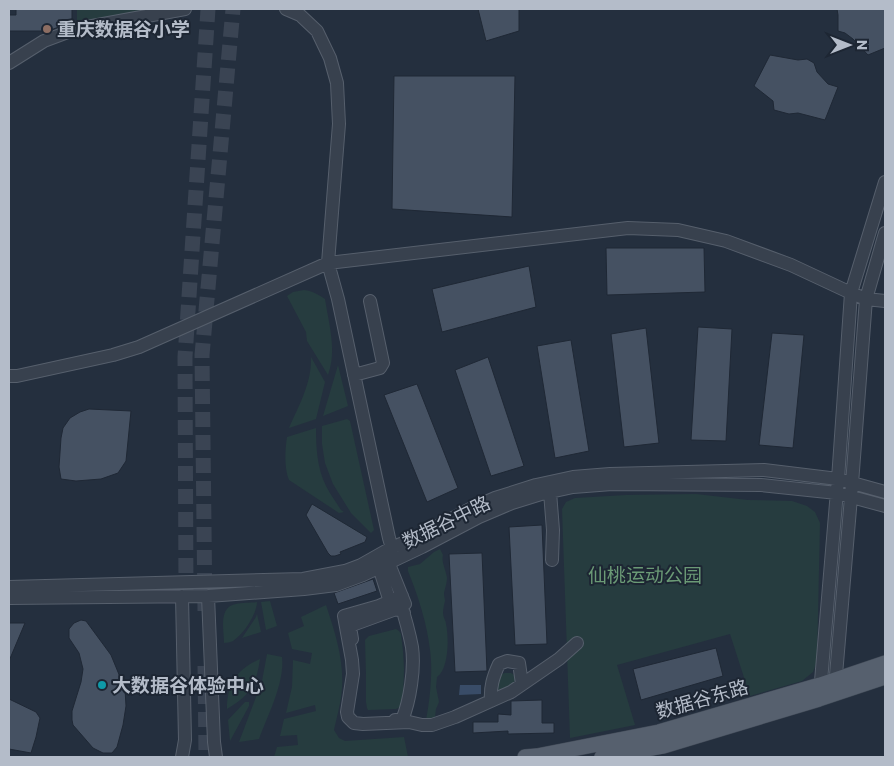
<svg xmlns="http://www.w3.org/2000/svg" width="894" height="766" font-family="Commissioner,'Noto Sans SC',sans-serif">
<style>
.green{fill:#263c3f}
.water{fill:#394c67}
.building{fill:#455162;stroke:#1f2835}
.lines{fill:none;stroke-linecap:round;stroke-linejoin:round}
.major-tunnel{stroke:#3a4453;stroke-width:15;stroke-dasharray:15 8;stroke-linecap:butt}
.minor-casing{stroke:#565f6c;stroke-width:14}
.major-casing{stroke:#414a57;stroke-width:16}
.minor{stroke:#38414e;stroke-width:12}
.major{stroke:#56606e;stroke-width:15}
.education-dot{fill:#8d6e63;stroke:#1d2633;stroke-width:2}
.culture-dot{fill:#0f9aa8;stroke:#1d2633;stroke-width:2}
.labels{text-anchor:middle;stroke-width:4;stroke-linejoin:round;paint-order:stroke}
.poi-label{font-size:19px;font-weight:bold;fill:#b4bcc9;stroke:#1d2633;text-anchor:start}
.street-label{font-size:19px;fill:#b4bcc9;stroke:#1d2633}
.park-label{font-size:19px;fill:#6b9a76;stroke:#1d2633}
</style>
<rect width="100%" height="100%" fill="#242f3e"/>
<path class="green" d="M77,9H150L144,15L127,19L77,20Z
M304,290C313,291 319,295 325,299C329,325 337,350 328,375L307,341L306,332L287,296L293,292Z
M311,357L325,382L316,419L289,428C299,405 312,383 311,357Z
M338,365L348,406L323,416Z
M347,419L350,421L374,530L371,533L351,513L333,484L325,463L322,444V426Z
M316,428C316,447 317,468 326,486C330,494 336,502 341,510L344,512L339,513L289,480C284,468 285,450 287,437Z
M696,494L748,500L792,501L807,506L815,512L820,523L817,661L813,672L802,681L750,696L730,634L617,665L635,725L570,738L562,509L566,502L575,498L626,495Z
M440,549L443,555C441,562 446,570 447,578C447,583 445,588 444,593C444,597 445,598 445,601C444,605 443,609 443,613C443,617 446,621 446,624C449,637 449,669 437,677L436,687L439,702L436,709L435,717L432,720H426C430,699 433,671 430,650C427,623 418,596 408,571V567L420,564L434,552Z
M270,601L277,626L266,630L261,602Z
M257,602C257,614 243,635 233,641C231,642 226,643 224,643C224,630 218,607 236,604C242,602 250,603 257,602Z
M326,605C335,632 344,660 342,688C341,703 337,716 334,730L339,738L345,741L404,737L408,757H274L277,747L298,745L297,735L280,736L284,719L316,711L315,705L286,713L292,687L293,660L310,664L312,653L292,649L288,633L304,626L301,617Z
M257,614L261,632L242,638L256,617Z
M396,629L399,631L401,634L403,651L404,669L403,702L400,707L396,709L368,710L367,708L366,702V675L365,640L369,636Z
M267,654L282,657C285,682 268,715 259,739L239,742L262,681Z
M260,659C256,686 250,695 227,709C227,684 237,669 260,659Z
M505,673H511L514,675L515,680L513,685L498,691L497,688L500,675Z
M245,702H249V706L230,741L228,720Z"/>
<path class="water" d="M460,685H481V694L459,695Z"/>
<path class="building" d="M16,9H72V22L48,31H9V15H16Z
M478,9H519V31L486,41Z
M837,9H885V48L868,55L853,39L845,33L838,31V15Z
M770,55L798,60L807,59L814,63L817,72L828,84L838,87L825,120L798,113L789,114L774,110L773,101L754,86Z
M394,76H515L512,217L392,209Z
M606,248H704L705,292L607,295Z
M529,266L536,307L442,332L432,289Z
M698,327L732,329L726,441L691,440Z
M646,328L659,443L624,447L611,334Z
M772,333L804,335L793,448L759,445Z
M571,340L589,451L555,458L537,346Z
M488,357L524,466L491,476L455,370Z
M417,384L458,488L427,502L384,395Z
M89,409L131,411L126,461L118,473L101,479L76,481L61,479L59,467L61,438L63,428L70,418L80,412Z
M312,504L367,537L365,542L340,552L341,554L335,556H331L328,553L306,515Z
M542,525L547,644L515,645L509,527Z
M482,553L487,671L455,672L449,554Z
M373,579L377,591L338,604L334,593Z
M81,620L86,621L111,655L125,689L126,706L123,725L117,747L112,753H103L93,748L73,725L72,720V711L81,682L83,669L79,653L69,638V629L74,623Z
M9,623H25L9,661Z
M716,648L723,676L641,700L633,669Z
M9,699L36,712L40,718L36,737L31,753L9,749Z
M542,700V723H554V733L508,734V731L473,733V722H498V714L511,715V701Z"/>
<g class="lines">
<path class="major-tunnel" d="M186,596L185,357L208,9
M205,611L202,355L233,9
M205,666L206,757"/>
<g class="minor-casing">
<path id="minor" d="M286,9L300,15L317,31L330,58L337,83L339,124L328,263L338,299L389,538L394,555
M9,63L44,41L76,29L185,9
M354,375L380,368L383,363L370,301
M9,376H17L113,355L139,347L328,263L628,228L678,230L726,241L791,265L851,293L866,299L885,301
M550,492L553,530L552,560
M389,562L391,569L405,604
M379,567L390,602
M9,587L303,579L345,571L361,565L391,548L413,539L472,508L495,498L536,485L573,477L610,474L764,470L838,479L885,492
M208,596L214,742L216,757
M402,596L379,606L344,616L352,660L353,674L347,712L348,717L354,723L363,724L409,722L422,725H432L455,717L511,692L559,659L577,643
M9,598L208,596L304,589L336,585L363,575L422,547L479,517L512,503L541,494L573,487L612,484L761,485L837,493L885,506
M352,639L350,627L355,624L396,609L400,610L404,613
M835,687L851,497L866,299L885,233
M820,693L838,479L851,293L885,182
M491,701C490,687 493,677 499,664L507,661L519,663L522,684
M395,720H402C410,701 415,668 412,647C409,631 404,614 399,598
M182,757L185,740L182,596"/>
</g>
<g class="major-casing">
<path id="major" d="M525,757L537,756L659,732L820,685L885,663
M602,757L663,746L819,699L885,677"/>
</g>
<use href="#minor" class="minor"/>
<use href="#major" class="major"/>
</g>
<circle class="education-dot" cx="47" cy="29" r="5"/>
<circle class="culture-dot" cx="102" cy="685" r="5"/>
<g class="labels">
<g class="poi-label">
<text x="57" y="36">重庆数据谷小学</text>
<text x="112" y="692">大数据谷体验中心</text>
</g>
<g class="street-label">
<text transform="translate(446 522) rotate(-26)" y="7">数据谷中路</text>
<text transform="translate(702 699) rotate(-16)" y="7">数据谷东路</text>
</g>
<g class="park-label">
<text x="645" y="582">仙桃运动公园</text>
</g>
</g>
<rect width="894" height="766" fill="none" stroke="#b4bcc9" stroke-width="20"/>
<g transform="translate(849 45) rotate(90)" stroke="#1d2633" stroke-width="4" paint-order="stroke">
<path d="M0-4L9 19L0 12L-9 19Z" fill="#b4bcc9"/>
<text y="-8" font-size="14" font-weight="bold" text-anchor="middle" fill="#b4bcc9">N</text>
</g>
</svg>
